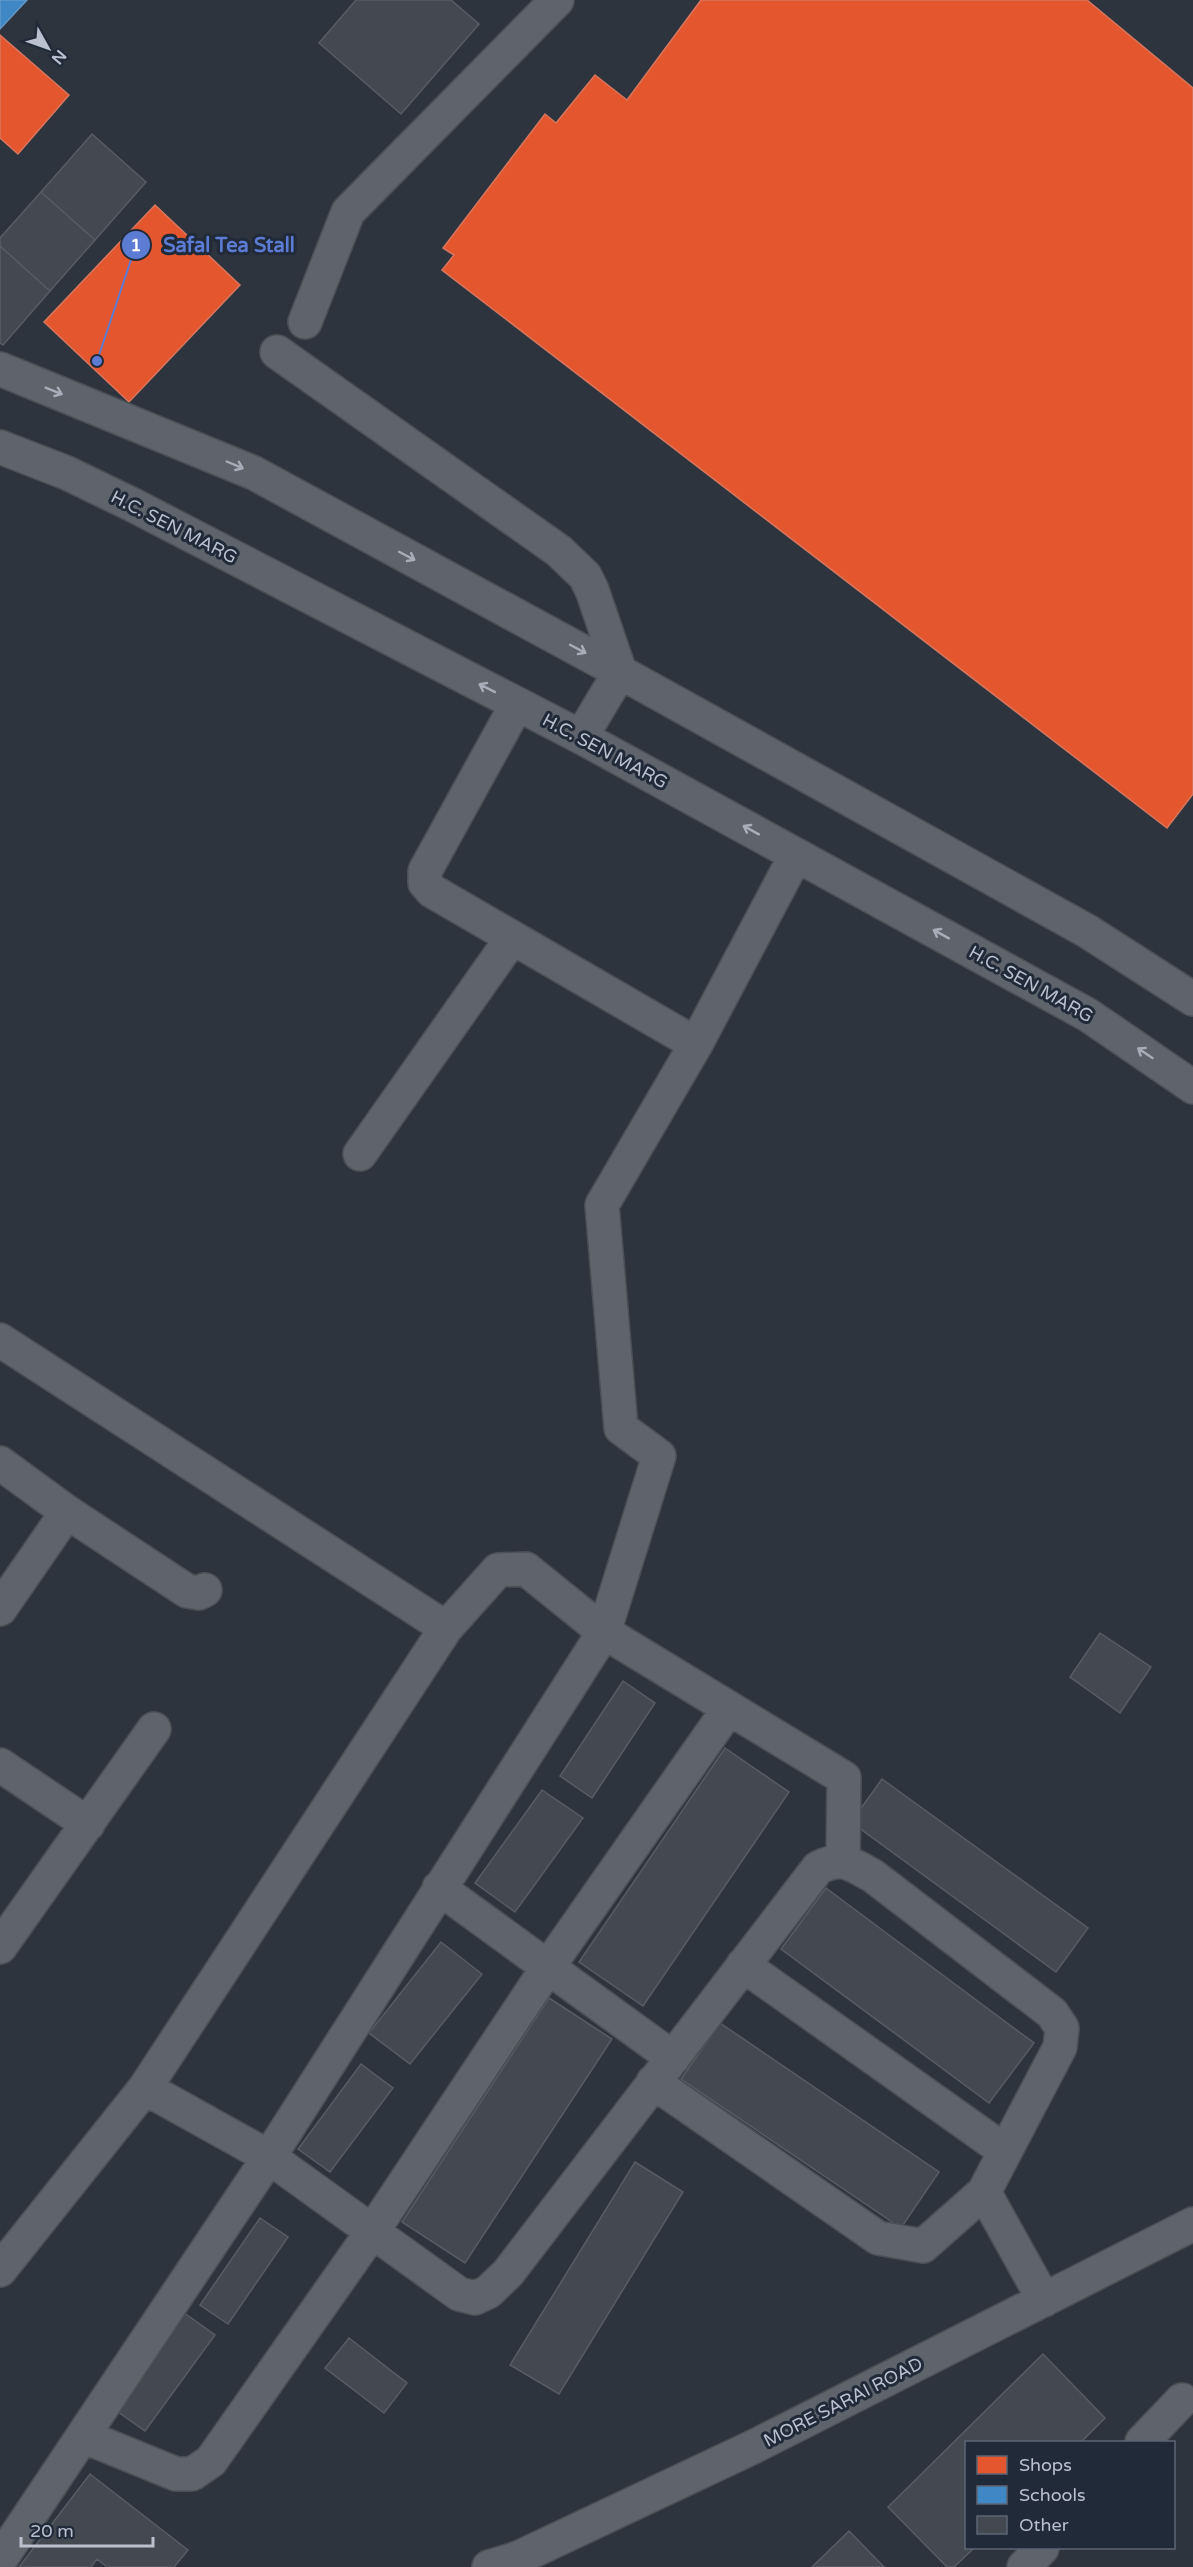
<svg xmlns="http://www.w3.org/2000/svg" width="1193" height="2567" font-family="'Varela Round',sans-serif">
<style>
.shops{fill:#e4572e;stroke:#d7765e;stroke-width:1.5}
.schools{fill:#3f88c5;stroke:#6499c7;stroke-width:1.5}
.building{fill:#444851;stroke:#575c65;stroke-width:1.5}
.lines{fill:none;stroke-linecap:round;stroke-linejoin:round}
.minor-casing{stroke:#4b4f56;stroke-width:36}
.minor{stroke:#5f636b;stroke-width:33}
.oneway{stroke:#a8adb9}
.labels{text-anchor:middle;stroke-width:6;stroke-linejoin:round;paint-order:stroke}
.street-label{font-size:18px;fill:#bac0cd;stroke:#212a39}
.leader{fill:none;stroke:#5c7cd4;stroke-width:2}
.callout-dot{fill:#5c7cd4;stroke:#212a39;stroke-width:2}
.mark-label{font-size:18px;text-anchor:middle;font-weight:bold;fill:#fff}
.callout-label{font-size:20px;text-anchor:middle;font-weight:bold;fill:#5c7cd4;stroke:#212a39;stroke-width:6;stroke-linejoin:round;paint-order:stroke}
</style>
<rect width="100%" height="100%" fill="#2e343e"/>
<path class="shops" d="M701,0H1087L1193,88V794L1167,828L442,270L454,255L443,248L545,114L556,123L595,75L627,100Z
M0,35L69,95L18,154L0,138Z
M155,205L240,285L129,402L44,322Z"/>
<path class="schools" d="M0,0H27L0,29Z"/>
<path class="building" d="M356,0H451L479,24L401,114L319,43Z
M92,134L146,182L95,240L41,192Z
M41,192L95,240L50,291L0,246V238Z
M0,246L50,291L3,345L0,343Z
M1100,1633L1151,1667L1120,1713L1070,1677Z
M623,1681L655,1703L592,1798L560,1776Z
M725,1748L789,1792L643,2006L579,1962Z
M882,1779L1088,1928L1056,1972L851,1822Z
M542,1790L583,1818L515,1912L475,1883Z
M826,1888L1034,2043L989,2103L781,1949Z
M441,1942L482,1974L410,2064L369,2033Z
M549,1998L612,2039L465,2263L402,2222Z
M720,2023L939,2172L901,2228L681,2079Z
M361,2064L393,2088L330,2172L298,2149Z
M635,2162L683,2192L559,2394L510,2365Z
M260,2218L288,2237L228,2324L200,2305Z
M183,2312L215,2335L145,2431L114,2409Z
M349,2338L407,2383L384,2413L325,2368Z
M1043,2354L1105,2418L1081,2442H966V2548H974L954,2567H947L888,2507Z
M90,2474L188,2550L174,2567H107L97,2559L91,2567H19Z
M849,2531L884,2567H812Z"/>
<g class="lines">
<g class="minor-casing">
<path id="minor" d="M305,322L348,212L557,0
M277,352L559,551L585,576L592,590L620,672L581,737
M0,369L254,473L620,672L1087,931L1193,999
M0,447L67,473L133,505L581,737L1088,1015L1193,1087
M517,704L425,871V883L432,891L696,1044
M360,1154L512,938
M0,1340L446,1628L498,1570L526,1569L604,1632L844,1778L843,1861
M0,1463L67,1512L187,1591L199,1593L205,1590
M0,1609L67,1512
M0,1765L88,1824
M439,1888L673,2058
M0,1947L154,1729
M743,1965L1005,2151
M653,2082L878,2238L923,2246L984,2192
M145,2088L269,2157L459,2294L475,2298L488,2292L508,2273L818,1868C842,1855 851,1864 873,1876L1052,2013L1062,2028L1060,2047L984,2192L1044,2300
M0,2270L145,2088L446,1628
M83,2436L176,2474H192L211,2461L372,2232L548,1967L718,1724
M1142,2442L1182,2400
M0,2560L269,2157L604,1632L659,1456L621,1428L602,1205L696,1044L796,855
M489,2567L518,2558L753,2447L1193,2224
M1024,2567L1042,2548"/>
</g>
<use href="#minor" class="minor"/>
</g>
<defs><path id="oneway-shaft" d="M-6 0H5M1.5-3L5.5 0L1.5 3" fill="none" stroke-width="1.6" stroke-linecap="round" stroke-linejoin="round" transform="scale(1.5)"/></defs>
<g class="oneway">
<use href="#oneway-shaft" transform="translate(54 391) rotate(22)"/>
<use href="#oneway-shaft" transform="translate(235 465) rotate(23)"/>
<use href="#oneway-shaft" transform="translate(407 556) rotate(28)"/>
<use href="#oneway-shaft" transform="translate(578 649) rotate(28)"/>
<use href="#oneway-shaft" transform="translate(487 688) rotate(-153)"/>
<use href="#oneway-shaft" transform="translate(751 830) rotate(-151)"/>
<use href="#oneway-shaft" transform="translate(941 934) rotate(-151)"/>
<use href="#oneway-shaft" transform="translate(1145 1053) rotate(-146)"/>
</g>
<g class="labels">
<g class="street-label">
<text transform="translate(174 527) rotate(27)" y="6">H.C. SEN MARG</text>
<text transform="translate(605 751) rotate(28)" y="6">H.C. SEN MARG</text>
<text transform="translate(1031 984) rotate(29)" y="6">H.C. SEN MARG</text>
<text transform="translate(843 2402) rotate(-27)" y="6">MORE SARAI ROAD</text>
</g>
</g>
<path class="leader" d="M97 361L136 245"/>
<g class="callout-dot">
<circle cx="97" cy="361" r="6"/>
<circle cx="136" cy="245" r="15"/>
</g>
<g class="mark-label">
<text x="136" y="251">1</text>
</g>
<g class="callout-label">
<text x="229" y="252">Safal Tea Stall</text>
</g>
<rect x="965" y="2441" width="210" height="108" fill="#212a39" stroke="#5e6674" stroke-width="1.5"/>
<rect x="977" y="2456" width="30" height="18" fill="#e4572e" stroke="#5e6674" stroke-width="1.5"/>
<text x="1019" y="2471" font-size="18" fill="#bac0cd">Shops</text>
<rect x="977" y="2486" width="30" height="18" fill="#3f88c5" stroke="#5e6674" stroke-width="1.5"/>
<text x="1019" y="2501" font-size="18" fill="#bac0cd">Schools</text>
<rect x="977" y="2516" width="30" height="18" fill="#444851" stroke="#5e6674" stroke-width="1.5"/>
<text x="1019" y="2531" font-size="18" fill="#bac0cd">Other</text>
<g transform="translate(48 48) rotate(130)" stroke="#212a39" stroke-width="4.5" paint-order="stroke">
<path d="M0-4.5L10 22L0 15L-10 22Z" fill="#bac0cd"/>
<text y="-9" font-size="16" font-weight="bold" text-anchor="middle" fill="#bac0cd">N</text>
</g>
<path d="M21 2537v9h132v-9" fill="none" stroke="#bac0cd" stroke-width="3"/>
<text x="30" y="2537" font-size="18" fill="#bac0cd" stroke="#212a39" stroke-width="4.5" paint-order="stroke">20 m</text>
</svg>
